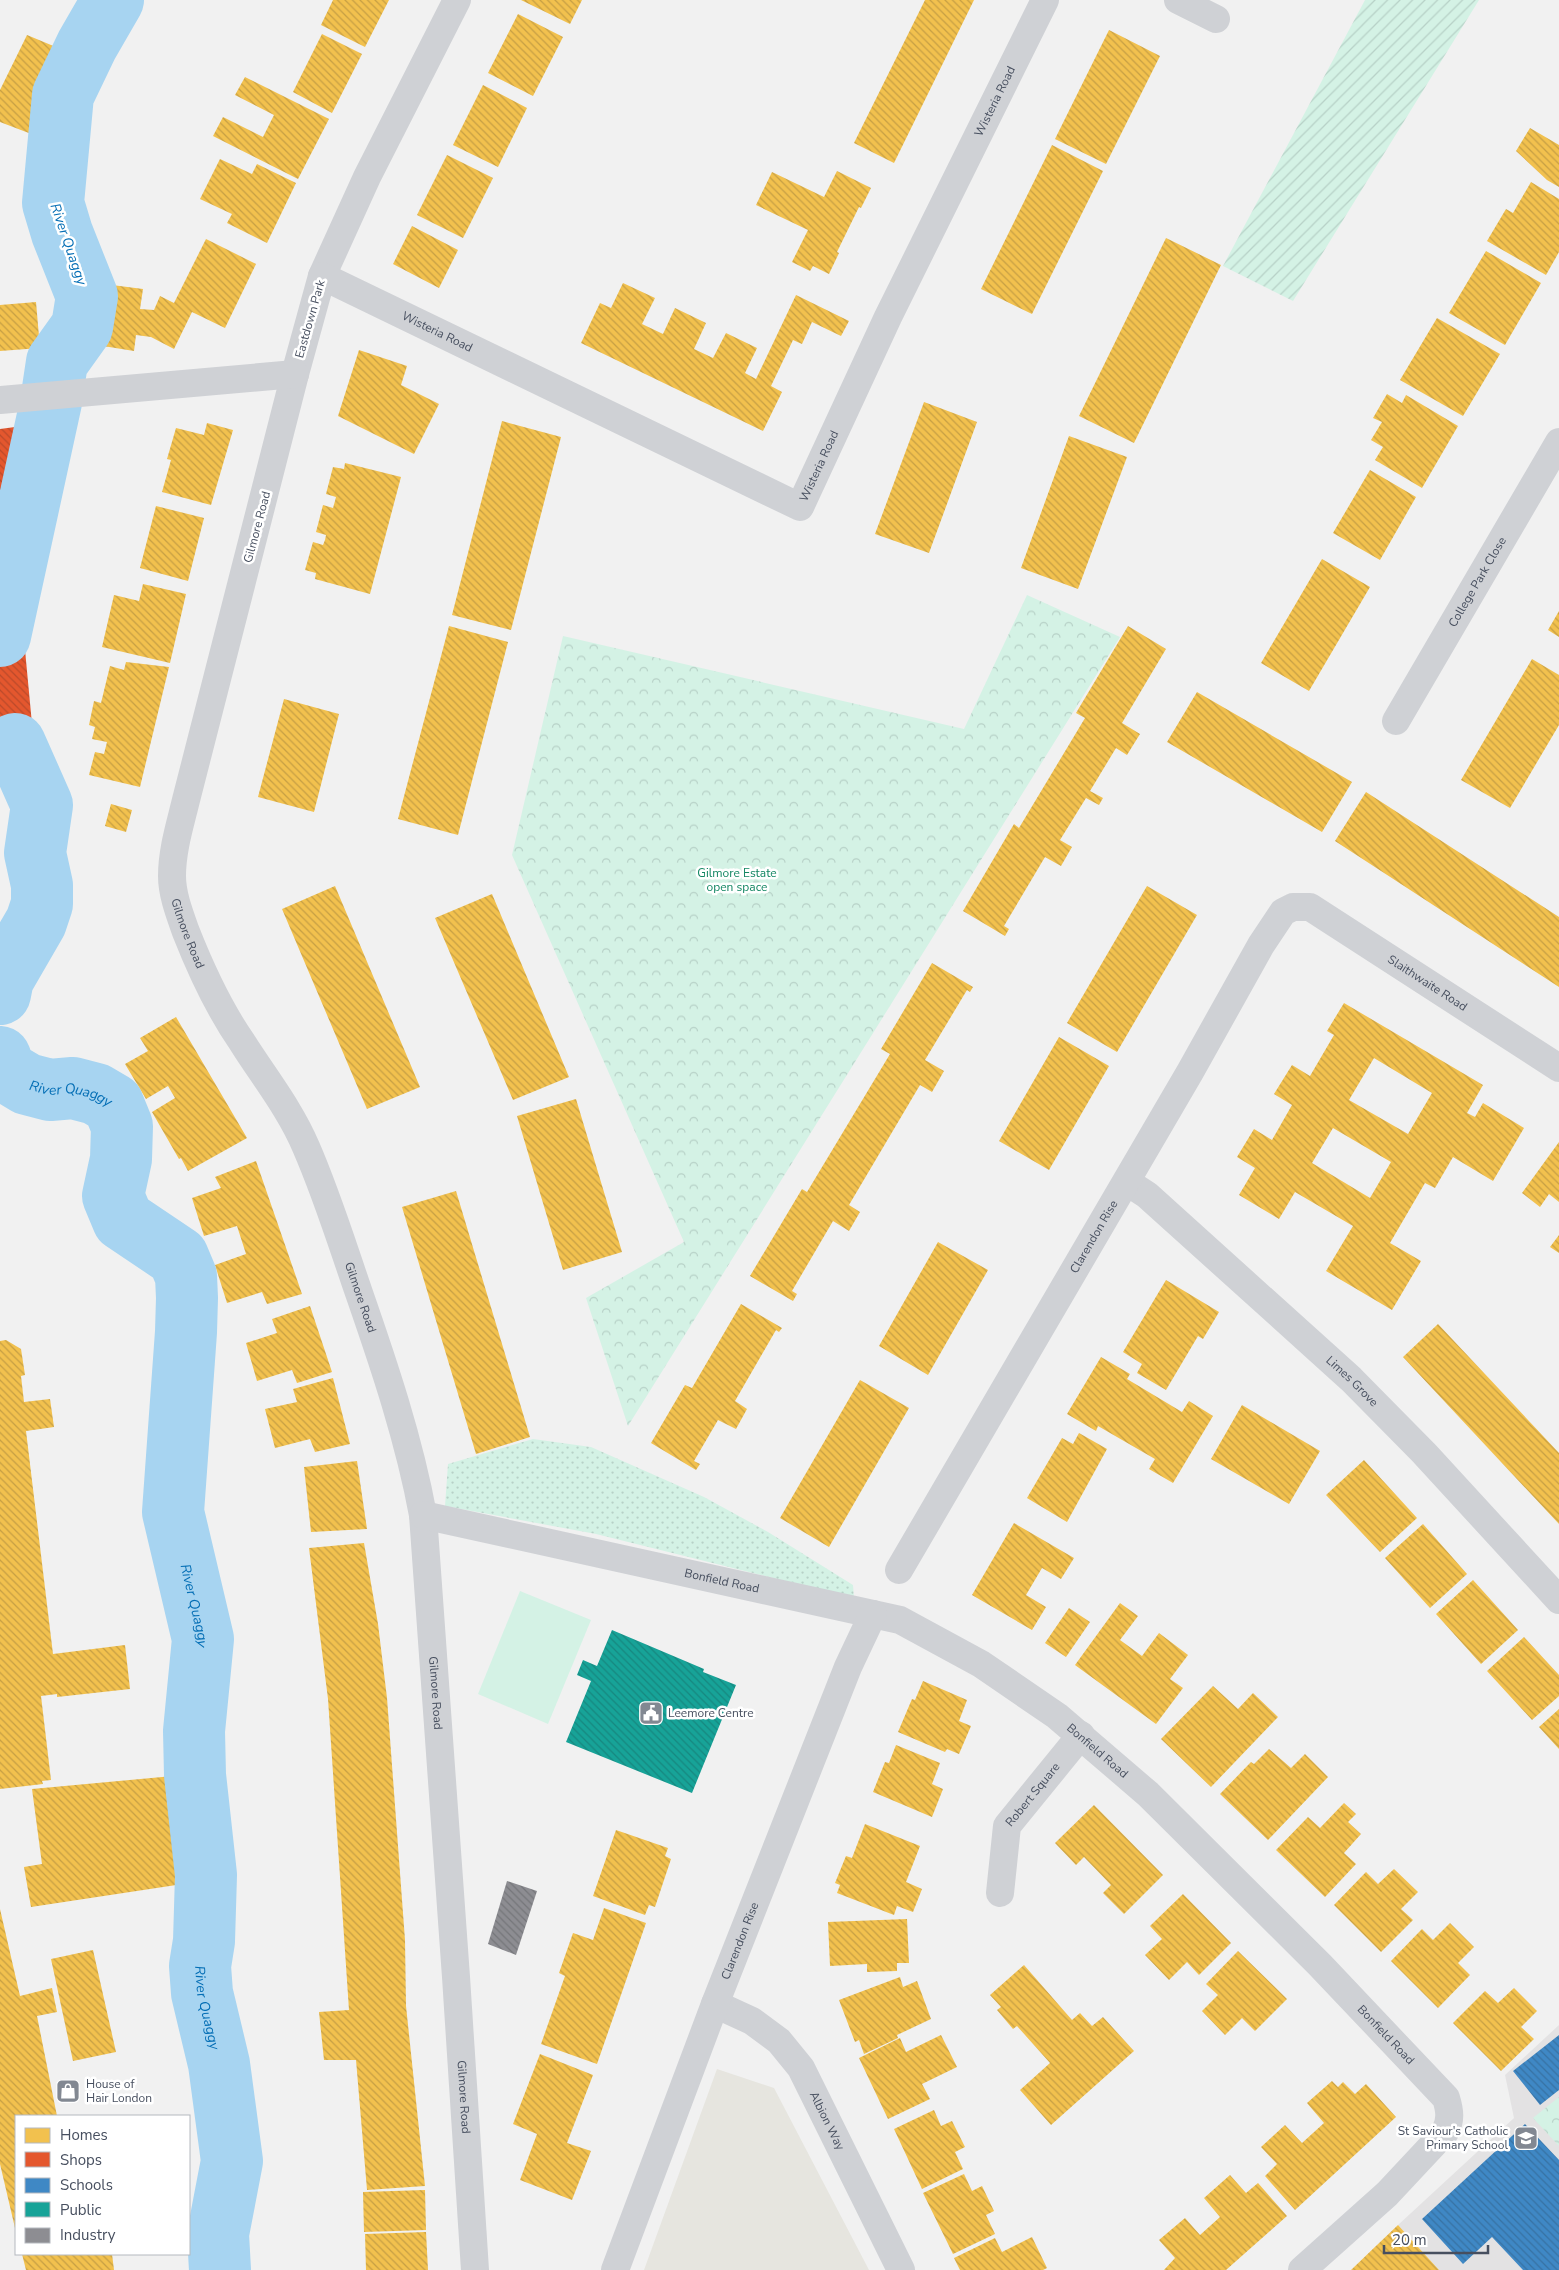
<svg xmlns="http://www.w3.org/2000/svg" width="1559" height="2270" font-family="'Nunito Sans',sans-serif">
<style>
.commercial{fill:#e6e5df}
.education{fill:#e3e2e3}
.grass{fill:url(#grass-dots)}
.park{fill:url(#park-crowns)}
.garden{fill:url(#garden-furrows)}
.pitch{fill:#d4f2e5}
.homes{fill:url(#homes-back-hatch);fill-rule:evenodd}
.shops{fill:url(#shops-back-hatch)}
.schools{fill:url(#schools-back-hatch)}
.public{fill:url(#public-back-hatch)}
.industry{fill:url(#industry-back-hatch)}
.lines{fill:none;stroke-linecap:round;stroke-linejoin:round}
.river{stroke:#a7d4f1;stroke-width:62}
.minor{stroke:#cfd1d5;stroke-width:28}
.labels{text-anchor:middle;stroke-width:5;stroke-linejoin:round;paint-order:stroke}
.street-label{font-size:12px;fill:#474f5f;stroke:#fff}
.park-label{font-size:12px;fill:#128662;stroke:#fff}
.poi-label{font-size:12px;fill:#474f5f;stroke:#fff;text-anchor:start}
.water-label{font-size:14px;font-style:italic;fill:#046eb5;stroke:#fff}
</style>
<defs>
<pattern id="grass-dots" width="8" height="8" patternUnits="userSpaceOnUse" patternTransform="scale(1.25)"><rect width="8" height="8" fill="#d4f2e5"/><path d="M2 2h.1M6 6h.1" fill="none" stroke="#b7d1c7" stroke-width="1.8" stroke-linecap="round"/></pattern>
<pattern id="park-crowns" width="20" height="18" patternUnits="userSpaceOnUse" patternTransform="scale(1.25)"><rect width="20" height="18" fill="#d4f2e5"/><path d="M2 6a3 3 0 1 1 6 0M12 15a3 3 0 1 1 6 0" fill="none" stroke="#b7d1c7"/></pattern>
<pattern id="garden-furrows" width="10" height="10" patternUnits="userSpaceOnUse" patternTransform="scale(1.25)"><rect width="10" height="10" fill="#d4f2e5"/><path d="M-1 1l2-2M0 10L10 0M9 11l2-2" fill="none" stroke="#b7d1c7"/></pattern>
<pattern id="homes-back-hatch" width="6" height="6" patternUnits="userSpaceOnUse" patternTransform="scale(1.25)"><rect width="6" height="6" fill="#f2c14e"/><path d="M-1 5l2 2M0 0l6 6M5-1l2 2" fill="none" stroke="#c69f44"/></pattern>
<pattern id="shops-back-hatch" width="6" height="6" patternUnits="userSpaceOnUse" patternTransform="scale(1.25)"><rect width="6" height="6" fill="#e4572e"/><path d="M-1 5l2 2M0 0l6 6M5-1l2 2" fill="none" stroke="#bb4a2a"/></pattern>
<pattern id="schools-back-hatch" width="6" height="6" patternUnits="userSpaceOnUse" patternTransform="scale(1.25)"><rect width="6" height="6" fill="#3f88c5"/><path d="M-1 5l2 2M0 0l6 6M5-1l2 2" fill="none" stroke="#3772a3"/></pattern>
<pattern id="public-back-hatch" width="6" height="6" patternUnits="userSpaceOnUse" patternTransform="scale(1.25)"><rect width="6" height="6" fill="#17a398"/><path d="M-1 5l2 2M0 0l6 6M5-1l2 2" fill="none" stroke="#17877f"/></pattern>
<pattern id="industry-back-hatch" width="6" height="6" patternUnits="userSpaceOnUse" patternTransform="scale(1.25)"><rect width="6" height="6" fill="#8d8d92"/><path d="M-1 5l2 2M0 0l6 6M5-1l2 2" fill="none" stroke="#75767a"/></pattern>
</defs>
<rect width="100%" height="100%" fill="#f1f1f1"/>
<path class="commercial" d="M22,926L0,963V927Z
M717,2069L774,2088L869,2270H644Z"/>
<path class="education" d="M1559,2025V2270H1439L1398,2225L1514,2118L1505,2075Z"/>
<path class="grass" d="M533,1439L591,1447L704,1497L768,1532L853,1585L854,1598L596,1534L445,1506L448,1464Z"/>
<path class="park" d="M1027,595L1120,637L628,1426L586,1298L684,1242L512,855L563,636L964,729Z
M1559,2097V2146L1533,2118Z"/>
<path class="garden" d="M1365,0H1479L1293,301L1223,266Z"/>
<path class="pitch" d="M520,1591L591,1620L548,1724L478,1694Z"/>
<path class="homes" d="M333,0H389L365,47L321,25Z
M521,0H582L570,24Z
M925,0H974L894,163L854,143Z
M518,14L563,37L533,96L488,73Z
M1109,30L1160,56L1106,164L1055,139Z
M322,34L362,54L332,113L293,92Z
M27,35L63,50L54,66L34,135L0,122V90Z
M245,77L329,119L298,179L213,136L223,117L263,137L274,115L235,95Z
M483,85L527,108L498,167L453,145Z
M1530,128L1559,145V187L1547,180L1516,151Z
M1052,145L1103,171L1032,314L981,289Z
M447,155L493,178L463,238L417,215Z
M220,159L252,174L257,164L296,183L267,243L227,223L232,214L200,199Z
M837,171L871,188L861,208L859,207L837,252L839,253L829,274L813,266L810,271L792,262L808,230L756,205L772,172L824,197Z
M1531,182L1559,199V252L1546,275L1487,241L1506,209L1513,213Z
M412,226L458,250L439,288L393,264Z
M1166,238L1221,265L1134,443L1079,416Z
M206,239L256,264L225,328L192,312L174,349L151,337L136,335L134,351L103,346L112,285L143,289L140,309L154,310L160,296L174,303Z
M1486,251L1541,283L1505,345L1449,313Z
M623,283L655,298L642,324L663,334L675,308L706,323L694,349L713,358L726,333L757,348L745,373L756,379L796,295L849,321L841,336L812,322L802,344L793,340L771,386L782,392L763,431L581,343L600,303L611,308Z
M36,302L40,348L0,351V305Z
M1437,318L1500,354L1463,416L1400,380Z
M359,350L407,366L401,385L439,404L414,454L338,416Z
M1387,394L1402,403L1406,395L1458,426L1422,488L1375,460L1383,447L1371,440L1382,422L1373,418Z
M924,402L977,422L929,553L875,534Z
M502,421L561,437L511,630L452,615Z
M207,423L233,430L211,505L162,492L171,460L167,459L176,428L204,435Z
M1069,436L1127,457L1078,589L1021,568Z
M345,463L401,477L370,594L315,579L316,573L305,570L313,542L323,545L325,540L326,535L316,532L323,505L333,508L335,501L336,497L326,494L333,467L344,469Z
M1370,470L1416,497L1380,560L1333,533Z
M156,506L204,518L188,581L140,568Z
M1322,559L1370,587L1309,691L1261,663Z
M143,584L186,594L170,663L102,647L114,595L139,601Z
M1559,611V637L1548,630Z
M449,626L508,642L458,835L398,819Z
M1128,626L1166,649L1122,723L1140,734L1127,755L1116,748L1090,791L1103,798L1099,805L1086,798L1060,840L1072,847L1061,866L1045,857L1004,926L1009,929L1005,936L963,911L1014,824L1019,828L1085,718L1076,713Z
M1532,659L1559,675V725L1510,808L1461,780Z
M126,662L169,667L140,787L89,775L95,752L104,754L107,742L92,739L95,727L89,725L94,701L101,703L110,666L124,670Z
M1197,692L1352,782L1322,832L1167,742Z
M284,699L339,714L314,812L258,797Z
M1366,792L1559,917V987L1335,841Z
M111,804L132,810L126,832L105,826Z
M335,886L420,1087L367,1109L282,909Z
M1147,886L1197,915L1117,1052L1067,1023Z
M492,894L569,1077L513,1100L435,918Z
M932,963L973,987L970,992L967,990L925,1060L944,1071L932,1092L920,1085L849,1205L860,1212L849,1231L833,1221L792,1291L797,1294L793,1301L750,1276L802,1189L807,1192L890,1054L881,1049Z
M1344,1003L1483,1085L1467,1113L1475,1117L1483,1103L1524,1128L1493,1181L1453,1157L1435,1188L1425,1183L1390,1243L1421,1261L1392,1310L1326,1271L1353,1226L1295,1192L1279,1219L1239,1195L1255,1168L1237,1157L1254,1129L1272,1140L1292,1105L1274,1094L1292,1065L1310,1076L1334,1035L1327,1031ZM1374,1058L1432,1093L1408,1134L1349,1100ZM1333,1128L1391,1162L1370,1198L1312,1163Z
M176,1017L247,1138L188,1171L181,1158L179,1159L152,1112L175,1098L168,1086L146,1099L125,1064L148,1051L140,1038Z
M1059,1037L1109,1066L1049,1170L999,1141Z
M576,1099L622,1252L563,1270L517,1116Z
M1559,1142V1202L1549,1194L1540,1207L1522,1193Z
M256,1161L302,1294L267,1304L262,1292L227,1303L215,1265L246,1254L237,1226L204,1236L192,1198L221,1188L215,1177Z
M456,1191L530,1437L476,1454L402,1207Z
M1559,1235V1253L1550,1247Z
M938,1242L988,1270L928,1375L879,1346Z
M1166,1280L1219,1312L1203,1339L1198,1336L1166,1390L1137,1373L1142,1364L1123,1352Z
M741,1304L782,1328L779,1332L776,1330L735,1401L747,1409L736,1429L718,1420L694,1461L700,1464L696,1470L651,1443L685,1385L692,1388Z
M310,1306L332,1372L297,1383L292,1370L257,1381L246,1343L277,1333L272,1319Z
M1438,1324L1559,1453V1524L1403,1357Z
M6,1340L21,1349L25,1375L21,1376L24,1402L50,1399L54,1427L26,1431L53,1654L125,1645L130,1689L57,1697V1694L41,1696L51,1780L42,1781L43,1784L0,1789V1341Z
M1101,1357L1130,1374L1127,1379L1182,1412L1189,1401L1213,1416L1173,1483L1149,1469L1155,1459L1098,1426L1096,1431L1067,1414Z
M333,1378L350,1444L315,1452L310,1439L275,1448L265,1409L297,1402L293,1389Z
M860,1380L909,1408L829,1547L780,1518Z
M1242,1405L1320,1451L1289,1504L1211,1459Z
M1079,1433L1107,1449L1067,1522L1027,1498L1062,1438L1073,1444Z
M1364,1460L1417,1518L1380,1552L1326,1495Z
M357,1461L367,1529L311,1532L304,1467Z
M1014,1523L1074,1558L1061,1579L1042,1568L1026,1595L1046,1607L1032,1630L972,1595Z
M1423,1524L1467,1574L1430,1608L1385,1558Z
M364,1543L378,1624L387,1698L405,1940L406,2006L425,2186L367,2190L356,2060H324L319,2012L349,2010L328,1699L309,1548Z
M1473,1580L1518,1630L1481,1664L1436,1614Z
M1120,1603L1138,1616L1120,1640L1142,1656L1159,1633L1188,1655L1170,1679L1183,1688L1156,1724L1075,1665Z
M1069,1608L1090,1622L1066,1657L1045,1643Z
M1524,1637L1559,1675V1696L1532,1720L1487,1671Z
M923,1681L967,1700L959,1721L971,1726L959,1754L947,1749L945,1752L898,1732L912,1699L915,1700Z
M1213,1686L1238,1709L1253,1693L1278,1717L1211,1787L1161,1739Z
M1559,1709V1749L1539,1727Z
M896,1745L940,1763L932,1784L943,1789L932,1817L873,1792L885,1762L889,1763Z
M1269,1749L1291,1768L1305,1754L1328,1777L1268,1840L1220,1794L1251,1762L1254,1764Z
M173,1776L183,1884L31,1907L24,1867L42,1864L32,1789Z
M1344,1803L1356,1814L1348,1822L1361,1834L1344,1853L1356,1864L1325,1897L1276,1850L1308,1817L1320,1828Z
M1094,1805L1163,1875L1124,1914L1103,1893L1111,1885L1084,1857L1076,1865L1055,1843Z
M865,1824L920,1846L906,1882L922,1889L913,1912L897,1906L894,1915L837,1893L840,1885L835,1883L846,1856L852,1858Z
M616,1830L668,1848L665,1856L671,1859L655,1907L649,1905L645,1915L593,1896Z
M1394,1869L1418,1892L1401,1909L1413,1920L1381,1952L1334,1905L1366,1872L1378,1884Z
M1183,1894L1231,1943L1199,1975L1187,1962L1169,1980L1145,1955L1162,1939L1150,1926Z
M604,1908L646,1923L597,2064L541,2044L565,1976L559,1973L573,1933L593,1940Z
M0,1909L20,1996L52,1988L57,2012L37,2016L57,2116H16L15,2228L0,2164Z
M907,1919L909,1963H897V1971L867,1972V1964L830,1966L828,1922Z
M1450,1923L1474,1947L1458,1963L1470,1975L1438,2008L1391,1961L1422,1929L1433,1940Z
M93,1950L116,2052L73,2061L51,1959Z
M1238,1951L1287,1999L1255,2031L1242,2018L1225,2035L1202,2011L1218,1995L1206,1984Z
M1024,1965L1072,2020L1080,2013L1092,2026L1103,2017L1134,2051L1051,2125L1020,2090L1050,2063L1017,2026L1013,2029L997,2010L1001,2007L990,1995Z
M900,1977L903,1987L917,1981L931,2019L897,2035L898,2038L864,2054L859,2040L855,2042L839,2000Z
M1514,1988L1537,2011L1521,2027L1534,2039L1501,2071L1453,2023L1485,1991L1498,2003Z
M941,2035L957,2067L922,2084L930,2099L888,2119L859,2058L900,2038L906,2052Z
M540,2054L593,2075L567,2143L591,2151L572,2200L520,2180L537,2134L513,2124Z
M1332,2081L1338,2087L1343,2082L1355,2094L1366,2084L1396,2117L1295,2210L1265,2176L1277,2164L1261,2147L1285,2125L1302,2143L1324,2123L1307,2103Z
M934,2110L941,2126L952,2121L965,2147L955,2152L963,2169L922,2189L894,2129Z
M964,2174L972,2191L982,2186L994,2211L986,2215L995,2234L953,2254L923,2193Z
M1230,2175L1246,2193L1258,2183L1287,2216L1226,2270H1164L1175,2258L1159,2240L1185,2218L1200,2235L1220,2217L1204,2198Z
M425,2190L426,2230L364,2232L363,2192Z
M1398,2225L1439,2270H1351L1377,2245Z
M426,2232L428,2270H366L365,2234Z
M1032,2237L1047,2268L1043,2270H960L954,2258L995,2238L1002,2252Z
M22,2254H112L114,2270H26Z"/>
<path class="shops" d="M15,427L1,498H0V429Z
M0,648L25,650L32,724L6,751H0Z"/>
<path class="schools" d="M1559,2035V2090L1540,2105L1513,2071Z
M1525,2124L1559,2160V2270H1523L1492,2237L1463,2264L1422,2219Z"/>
<path class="public" d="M612,1630L704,1669L703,1672L736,1685L692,1793L566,1742L591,1681L577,1675L583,1660L597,1666Z"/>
<path class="industry" d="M507,1881L537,1891L516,1955L488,1944Z"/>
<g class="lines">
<g class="river">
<path d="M0,636L51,402L57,362L82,327L87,296L62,233L53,203L63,95L87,45L113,0"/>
<path d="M0,994L3,979L36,922L42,904V885L35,853L42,805L15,744"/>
<path id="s1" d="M0,1057L5,1071L27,1084L50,1090L73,1088L96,1094L113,1104L122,1126L121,1159L113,1196L123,1220L178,1257L186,1276L187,1298L186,1332L173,1512L203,1639L194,1731L195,1775L206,1875L204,1941L200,1966L202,1993L219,2064L232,2161L218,2234L220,2270"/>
</g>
<g class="minor">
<path id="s2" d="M457,0L367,177L322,276L295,374L186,800C180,825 172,850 172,876C172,895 180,915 186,932C201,970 219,1009 242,1042C264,1077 290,1109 306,1147C327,1195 342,1244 359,1293C384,1365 409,1439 423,1515L456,1977L475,2270"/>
<path d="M1178,0L1216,19"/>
<path id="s3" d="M322,276L800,507L888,317L1045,0"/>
<path d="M0,400L295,374"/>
<path id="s4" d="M1396,721L1559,442"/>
<path id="s5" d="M1127,1182L1147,1195L1351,1379L1424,1453L1559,1600"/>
<path id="s6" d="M423,1515L900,1620L981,1664L1057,1716L1148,1794L1320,1965L1446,2098C1450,2111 1451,2120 1445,2132L1387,2194L1302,2270"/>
<path id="s7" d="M899,1570L1190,1072L1261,945L1283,912L1293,907H1310L1559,1068"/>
<path id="s8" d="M1000,1893L1007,1826L1081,1735"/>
<path id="s9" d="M715,2004L752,2021L779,2041L801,2068L901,2270"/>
<path id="s10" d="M615,2270L715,2004L848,1667L873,1614"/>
</g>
</g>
<defs>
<g id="civic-square" transform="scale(1.25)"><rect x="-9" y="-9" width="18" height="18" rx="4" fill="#828892" stroke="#fff"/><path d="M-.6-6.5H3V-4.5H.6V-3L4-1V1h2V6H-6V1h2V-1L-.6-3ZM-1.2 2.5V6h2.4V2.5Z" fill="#fff"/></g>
<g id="shop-square" transform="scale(1.25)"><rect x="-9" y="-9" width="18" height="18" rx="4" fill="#828892" stroke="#fff"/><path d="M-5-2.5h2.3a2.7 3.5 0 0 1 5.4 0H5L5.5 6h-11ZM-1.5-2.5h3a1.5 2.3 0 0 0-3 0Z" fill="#fff"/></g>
<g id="school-square" transform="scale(1.25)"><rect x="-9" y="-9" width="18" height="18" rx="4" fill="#828892" stroke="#fff"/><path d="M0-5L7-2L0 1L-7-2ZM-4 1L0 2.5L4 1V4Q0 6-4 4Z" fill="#fff"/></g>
</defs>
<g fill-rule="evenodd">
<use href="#civic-square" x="651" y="1713"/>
<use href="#shop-square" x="68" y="2091"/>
<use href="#school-square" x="1526" y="2138"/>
</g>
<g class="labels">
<g class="street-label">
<text dy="4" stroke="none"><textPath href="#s3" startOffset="981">Wisteria Road</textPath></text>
<text transform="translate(310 319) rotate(-74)" y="4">Eastdown Park</text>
<text dy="4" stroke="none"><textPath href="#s3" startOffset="128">Wisteria Road</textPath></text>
<text dy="4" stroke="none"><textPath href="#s3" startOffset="576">Wisteria Road</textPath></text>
<text transform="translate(257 527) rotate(-75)" y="4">Gilmore Road</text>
<text dy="4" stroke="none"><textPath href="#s4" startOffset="161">College Park Close</textPath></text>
<text dy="4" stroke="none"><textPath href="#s2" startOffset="986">Gilmore Road</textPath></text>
<text dy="4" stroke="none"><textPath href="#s7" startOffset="930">Slaithwaite Road</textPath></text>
<text dy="4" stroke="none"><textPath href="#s7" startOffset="386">Clarendon Rise</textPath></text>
<text dy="4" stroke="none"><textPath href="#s2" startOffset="1391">Gilmore Road</textPath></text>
<text dy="4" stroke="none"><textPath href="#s5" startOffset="301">Limes Grove</textPath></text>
<text dy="4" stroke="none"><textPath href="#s6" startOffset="306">Bonfield Road</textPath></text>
<text dy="4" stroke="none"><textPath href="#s2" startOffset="1796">Gilmore Road</textPath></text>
<text dy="4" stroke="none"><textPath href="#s6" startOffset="726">Bonfield Road</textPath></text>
<text dy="4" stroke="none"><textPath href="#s8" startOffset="108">Robert Square</textPath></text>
<text dy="4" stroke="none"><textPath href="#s10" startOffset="352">Clarendon Rise</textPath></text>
<text dy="4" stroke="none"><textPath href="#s6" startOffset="1131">Bonfield Road</textPath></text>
<text dy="4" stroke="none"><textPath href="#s2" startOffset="2201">Gilmore Road</textPath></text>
<text dy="4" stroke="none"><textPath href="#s9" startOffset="168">Albion Way</textPath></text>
</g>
<g class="park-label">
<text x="737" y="877">Gilmore Estate<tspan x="737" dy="14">open space</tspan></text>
</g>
<g class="poi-label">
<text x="668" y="1717">Leemore Centre</text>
<text x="86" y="2088">House of<tspan x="86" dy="14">Hair London</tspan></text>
<text x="1508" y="2135" text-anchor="end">St Saviour's Catholic<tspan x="1508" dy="14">Primary School</tspan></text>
</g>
<g class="water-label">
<text transform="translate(69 244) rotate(71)" y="5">River Quaggy</text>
<text dy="5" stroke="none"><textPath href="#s1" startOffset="86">River Quaggy</textPath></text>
<text dy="5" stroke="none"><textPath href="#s1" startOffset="671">River Quaggy</textPath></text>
<text dy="5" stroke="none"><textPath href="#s1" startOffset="1076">River Quaggy</textPath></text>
</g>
</g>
<rect x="15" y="2115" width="175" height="140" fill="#ffffff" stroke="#b5b9bf"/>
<rect x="25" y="2128" width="25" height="15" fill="#f2c14e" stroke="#b5b9bf"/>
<text x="60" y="2140" font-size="15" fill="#474f5f">Homes</text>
<rect x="25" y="2152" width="25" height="15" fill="#e4572e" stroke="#b5b9bf"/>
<text x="60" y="2165" font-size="15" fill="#474f5f">Shops</text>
<rect x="25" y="2178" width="25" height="15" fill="#3f88c5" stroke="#b5b9bf"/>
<text x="60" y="2190" font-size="15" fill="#474f5f">Schools</text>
<rect x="25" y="2202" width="25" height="15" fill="#17a398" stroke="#b5b9bf"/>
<text x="60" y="2215" font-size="15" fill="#474f5f">Public</text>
<rect x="25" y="2228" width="25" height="15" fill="#8d8d92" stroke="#b5b9bf"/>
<text x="60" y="2240" font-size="15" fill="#474f5f">Industry</text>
<path d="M1384 2245v8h104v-8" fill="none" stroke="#474f5f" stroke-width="2.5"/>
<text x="1392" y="2245" font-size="15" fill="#474f5f" stroke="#ffffff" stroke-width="4" paint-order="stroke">20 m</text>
</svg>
